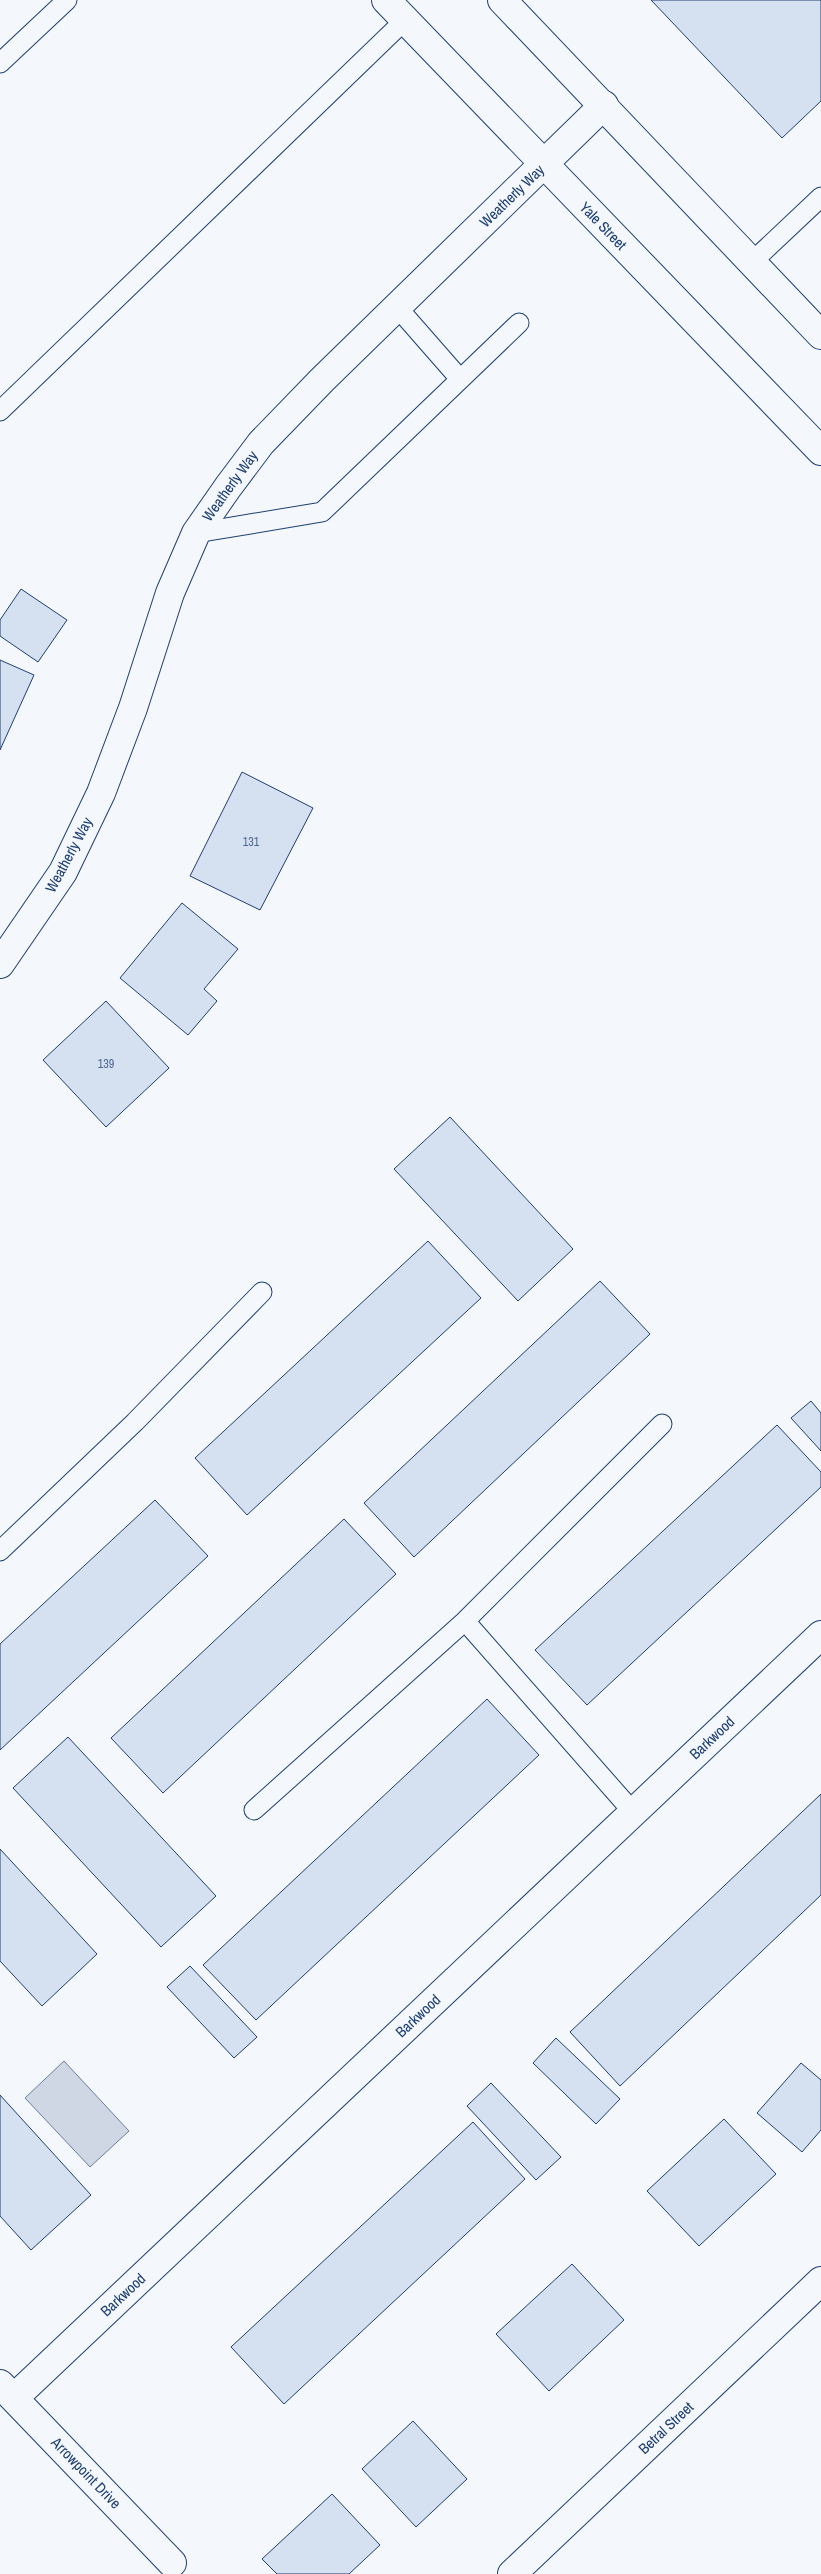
<svg xmlns="http://www.w3.org/2000/svg" width="821" height="2574" font-family="'Archivo Narrow',sans-serif">
<style>
.water{fill:#cfd7e4;stroke:#687fa3}
.building{fill:#d5e0f0;stroke:#1d3f73}
.lines{fill:none;stroke-linecap:round;stroke-linejoin:round}
.service-casing{stroke:#1d3f73;stroke-width:21}
.minor-casing{stroke:#1d3f73;stroke-width:30}
.secondary-casing{stroke:#1d3f73;stroke-width:30}
.service{stroke:#f4f7fb;stroke-width:19}
.minor{stroke:#f4f7fb;stroke-width:28}
.secondary{stroke:#f4f7fb;stroke-width:28}
.labels{text-anchor:middle;stroke-width:4;stroke-linejoin:round;paint-order:stroke}
.number-label{font-size:12px;fill:#4b6792}
.street-label{font-size:15px;fill:#1d3f73;stroke:#f4f7fb}
</style>
<rect width="100%" height="100%" fill="#f4f7fb"/>
<path class="water" d="M64,2061L129,2131L90,2167L25,2098Z"/>
<path class="building" d="M651,0H821V101L782,138Z
M21,589L67,620L38,662L0,636V620Z
M0,660L34,675L0,750Z
M242,772L313,808L260,910L190,876Z
M182,903L238,949L204,989L217,1001L188,1035L120,978Z
M106,1001L169,1068L106,1127L43,1060Z
M450,1117L573,1249L518,1301L394,1169Z
M428,1241L481,1298L247,1515L195,1458Z
M600,1281L650,1334L414,1557L364,1503Z
M811,1401L821,1413V1451L791,1418Z
M777,1425L821,1472V1487L587,1705L535,1650Z
M155,1500L208,1556L0,1750V1644Z
M344,1519L396,1574L163,1793L111,1738Z
M487,1699L539,1755L256,2020L203,1965Z
M68,1737L216,1896L161,1947L13,1788Z
M821,1794V1895L620,2086L570,2032Z
M0,1849L97,1954L42,2006L0,1961Z
M190,1966L257,2037L234,2058L167,1987Z
M556,2038L620,2099L596,2124L533,2063Z
M801,2063L821,2080V2130L802,2152L757,2113Z
M491,2083L561,2157L536,2180L467,2106Z
M0,2095L91,2195L31,2250L0,2216Z
M724,2119L776,2174L699,2246L647,2191Z
M473,2122L525,2179L284,2404L231,2347Z
M572,2264L624,2320L549,2391L496,2334Z
M413,2421L467,2479L416,2527L362,2469Z
M332,2494L380,2545L349,2574H277L262,2559Z"/>
<g class="lines">
<g class="service-casing">
<path id="service" d="M0,63L67,0
M752,262L821,197
M397,307L460,379
M0,411L405,20
M196,533L322,512L519,323
M0,1551L135,1422L262,1292
M465,1621L662,1424
M254,1810L465,1621L633,1812"/>
</g>
<g class="minor-casing">
<path id="minor" d="M0,964L63,872L101,793L133,708L170,593L196,533L228,487L261,443L322,380L604,105
M0,2384L172,2563
M14,2398L821,1635
M512,2574L821,2281"/>
</g>
<g class="secondary-casing">
<path id="secondary" d="M386,0L821,451
M502,0L821,335"/>
</g>
<use href="#service" class="service"/>
<use href="#minor" class="minor"/>
<use href="#secondary" class="secondary"/>
</g>
<g class="labels">
<g class="number-label">
<text x="251" y="846">131</text>
<text x="106" y="1068">139</text>
</g>
<g class="street-label">
<text transform="translate(512 196) rotate(-44)" y="5">Weatherly Way</text>
<text transform="translate(603 226) rotate(46)" y="5">Yale Street</text>
<text transform="translate(230 486) rotate(-54)" y="5">Weatherly Way</text>
<text transform="translate(69 855) rotate(-62)" y="5">Weatherly Way</text>
<text transform="translate(712 1738) rotate(-43)" y="5">Barkwood</text>
<text transform="translate(418 2016) rotate(-43)" y="5">Barkwood</text>
<text transform="translate(123 2295) rotate(-43)" y="5">Barkwood</text>
<text transform="translate(666 2428) rotate(-43)" y="5">Betral Street</text>
<text transform="translate(86 2473) rotate(46)" y="5">Arrowpoint Drive</text>
</g>
</g>
</svg>
